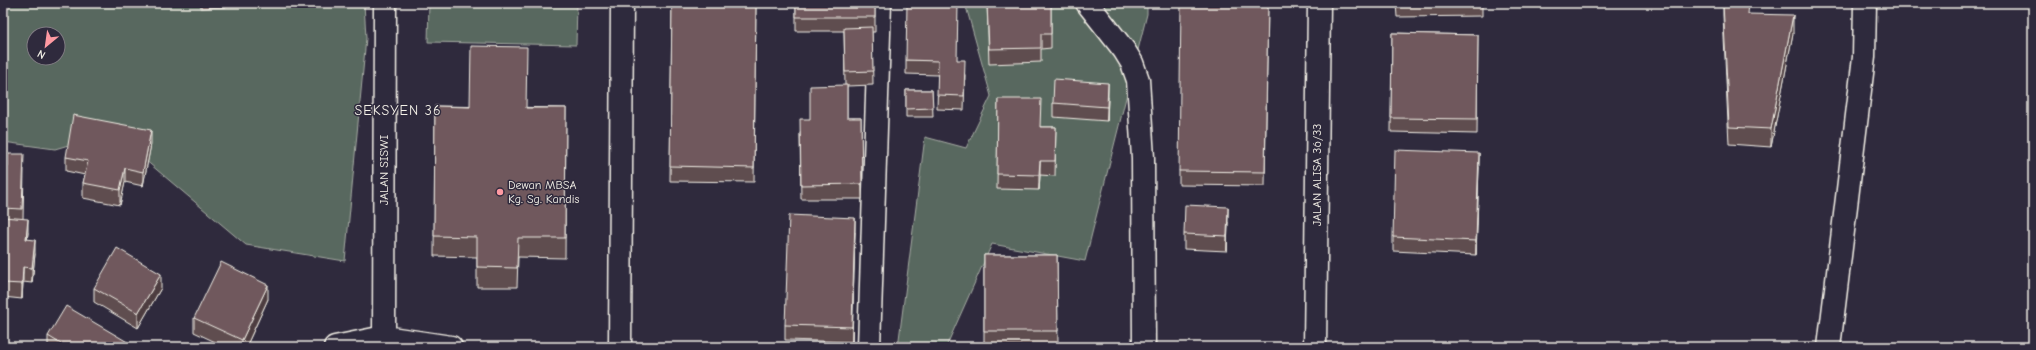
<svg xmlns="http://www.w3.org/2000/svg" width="2036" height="350" font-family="'Comic Neue',sans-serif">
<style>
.green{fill:#59685f;stroke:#a6aca4;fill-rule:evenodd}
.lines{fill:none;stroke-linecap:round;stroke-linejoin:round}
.minor-casing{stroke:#f4f1e8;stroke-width:25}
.tertiary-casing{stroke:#f4f1e8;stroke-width:25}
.minor{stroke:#2f2a3d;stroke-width:22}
.tertiary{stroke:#2f2a3d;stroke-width:22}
.wall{fill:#5f4d50;stroke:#f4f1e8}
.shaded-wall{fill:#4e3e41;stroke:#f4f1e8}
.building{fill:#6f595d;stroke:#f4f1e8}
.poi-dot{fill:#ff9aa2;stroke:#2f2a3d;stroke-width:1.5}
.labels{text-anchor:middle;stroke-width:3;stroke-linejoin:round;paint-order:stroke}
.street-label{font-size:12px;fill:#f4f1e8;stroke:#2f2a3d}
.poi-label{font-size:12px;fill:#f4f1e8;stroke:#2f2a3d;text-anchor:start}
.quarter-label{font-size:14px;letter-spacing:1px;fill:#f4f1e8;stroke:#2f2a3d}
</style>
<rect width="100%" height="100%" fill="#2f2a3d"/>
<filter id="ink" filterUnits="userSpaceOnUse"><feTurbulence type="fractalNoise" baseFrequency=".025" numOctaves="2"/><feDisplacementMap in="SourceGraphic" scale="8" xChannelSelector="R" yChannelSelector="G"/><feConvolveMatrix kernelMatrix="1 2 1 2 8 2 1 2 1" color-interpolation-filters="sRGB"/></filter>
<g filter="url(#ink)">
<path class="green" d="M3,3H364L366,38L345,261L246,245L112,132L55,149L3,142ZM34,34H58V58H34Z
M429,3H577L576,45L428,42Z
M965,3H1147V14L1085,261L992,244L946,347H898L925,137L966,148L991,96Z"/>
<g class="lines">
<g class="minor-casing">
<path id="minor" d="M1087,3L1124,50L1132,63L1138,80L1143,158L1144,347
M384,337L385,3
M620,347L622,3
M869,347L880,3
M1315,347L1319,3
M1829,347L1864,57L1865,3"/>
</g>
<g class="tertiary-casing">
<path id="tertiary" d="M335,347L384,337L451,347"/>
</g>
<use href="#minor" class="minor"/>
<use href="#tertiary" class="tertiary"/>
</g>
<path class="wall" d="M201,3H228V7L201,8Z
M672,3H756L754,182L670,181Z
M796,3H875V32H872L873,85L847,86V118H861L862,199H801L800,133L810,119L845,85L844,31H796Z
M987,3H1051V48L1041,49V62L989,64Z
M1268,3L1265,186L1179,185V171Z
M1396,3H1482V16L1397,17Z
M1723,3L1793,33L1771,147L1729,144L1723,15Z
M1392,33L1478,35L1477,134L1391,132Z
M906,60H957L965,75L964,110L937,109L938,75L906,74Z
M906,90H932L933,117H906Z
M1108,97L1107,121L1053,117V103Z
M998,99L1041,127H1056L1055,176L1040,175L1039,190L997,189Z
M435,106L566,108L565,258L518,257L517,287H477V257L434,256Z
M151,144L143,186L125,182L120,205L83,198V183L85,175L66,171V157Z
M3,166L24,169L23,219L28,233L27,239L35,254L32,283L23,282L22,299L3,297Z
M1479,167L1476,255L1393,251V237Z
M1228,222L1227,251L1184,249V234Z
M855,232L852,342L785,340V325Z
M984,255H1057L1058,346L984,345Z
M94,288H161L138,328L94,302Z
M268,299L246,347H226L194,332V318Z
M48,336L136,347H48Z"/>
<path class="shaded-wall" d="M1793,15V33L1771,147V129Z
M1108,83V97L1107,121V107Z
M151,130V144L143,186V172Z
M1479,153V167L1476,255V241Z
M1040,161V175L1039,190V175Z
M125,168V182L120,205V190Z
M1228,207V222L1227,251V236Z
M855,218V232L852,342V327Z
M28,219V233L26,253V239Z
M35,240V254L32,283V268Z
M23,267V282L22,299V284Z
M161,274V288L138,328V313Z
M268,285V299L246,347H242V340Z"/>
<path class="building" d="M672,3H756L754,168L670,166Z
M796,3H875V17H796Z
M907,3H958L957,60H965L964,96L937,95L938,61L906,60Z
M987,3H1051V34H1041V48L989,49Z
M1181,3H1268L1265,172L1179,171Z
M1723,3H1749L1748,14L1793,15L1771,129L1729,127Z
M872,27L873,71L845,72L844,28Z
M1392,33L1478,35L1477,119L1391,118Z
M471,46L527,47L526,108H566L565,238H518L517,268L477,267V237L434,236L435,106L470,107Z
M1054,79L1108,83L1107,107L1053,103Z
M847,85V118H861L862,184L801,185L800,119H810V86Z
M906,90H932L933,108L906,109Z
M998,99H1041L1040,127H1056L1055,161H1040L1039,175L997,174Z
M73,115L151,130L143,172L125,168L120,190L83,183L88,161L66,157Z
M1395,150L1479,153L1476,241L1393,237Z
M8,154H24L22,209L3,208V166H8Z
M1185,205L1228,207L1227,236L1184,234Z
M789,215L855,218L852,327L785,325Z
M3,217L28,219L26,239L35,240L32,268L23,267L22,284L3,283Z
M117,248L161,274L138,313L94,288Z
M984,255H1057L1058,331H984Z
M221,262L268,285L242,340L194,318Z
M66,306L136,347H66L48,336Z"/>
</g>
<circle class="poi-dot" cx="500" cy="192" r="4"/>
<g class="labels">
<g class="street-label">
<text transform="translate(384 170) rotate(-90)" y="4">JALAN SISWI</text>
<text transform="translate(1317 175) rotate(-90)" y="4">JALAN ALISA 36/33</text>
</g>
<g class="poi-label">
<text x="508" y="189">Dewan MBSA<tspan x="508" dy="14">Kg. Sg. Kandis</tspan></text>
</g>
<g class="quarter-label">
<text x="398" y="115">SEKSYEN 36</text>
</g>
</g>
<rect width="2036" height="350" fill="none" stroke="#2f2a3d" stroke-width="16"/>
<rect x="8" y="8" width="2020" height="334" fill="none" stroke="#f4f1e8" stroke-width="1.5" filter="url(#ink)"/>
<g transform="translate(46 46) rotate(209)"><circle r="19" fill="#2f2a3d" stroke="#7e7a81"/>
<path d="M0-3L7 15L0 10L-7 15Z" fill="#ff9aa2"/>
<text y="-6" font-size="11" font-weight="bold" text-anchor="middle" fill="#f4f1e8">N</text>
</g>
</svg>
